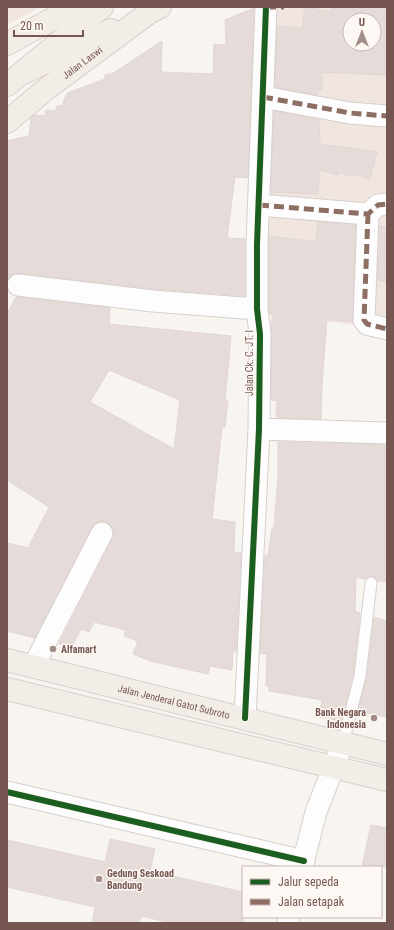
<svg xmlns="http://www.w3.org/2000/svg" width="394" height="930" font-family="'Roboto Condensed',sans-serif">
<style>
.residential{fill:#f0e5df;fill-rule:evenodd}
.building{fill:#e5dbd8;stroke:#e1d6d3;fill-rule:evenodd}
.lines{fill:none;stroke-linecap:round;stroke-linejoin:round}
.lane-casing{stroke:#d7cfcc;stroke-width:13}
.street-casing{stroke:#d7cfcc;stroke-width:23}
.primary-casing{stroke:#d9cfcd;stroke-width:24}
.lane{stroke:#fefdfd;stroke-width:11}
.street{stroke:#fefdfd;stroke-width:21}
.primary{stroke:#f3ede8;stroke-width:22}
.quiet{stroke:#8d6e63;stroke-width:5;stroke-dasharray:10 5;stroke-linecap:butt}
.cycleway-casing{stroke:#fef8f4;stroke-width:8}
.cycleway{stroke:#1b5e20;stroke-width:6}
.poi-dot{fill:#a48d89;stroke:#fef8f4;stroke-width:1.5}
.labels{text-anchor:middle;stroke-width:3;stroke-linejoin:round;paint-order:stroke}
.street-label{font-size:10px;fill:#765651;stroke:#fef8f4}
.poi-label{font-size:10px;font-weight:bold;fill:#765651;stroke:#fef8f4;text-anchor:start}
</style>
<rect width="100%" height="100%" fill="#f8f4f0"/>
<path class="residential" d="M7,7H41L7,25Z
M268,7H387V328L256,314ZM350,20H374V44H350Z"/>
<path class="building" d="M305,7L331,12L332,7H387V75L322,72V90H318V95L275,87L277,26L302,28ZM350,20H374V44H350Z
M254,8L248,178L235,177L227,238L245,239V296L154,289L19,273L13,274L7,281V141L29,136L31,118L34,115L45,116L46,110L55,111L57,106H62L67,93L105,79V75L112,74L162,41L161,72L213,74L214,44L226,45L225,20Z
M274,111L319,120L320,144L377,152L370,179L354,174L353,177L339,172L338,175L320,170L318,194L271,192Z
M318,222L356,225L353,322L327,319L322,385L321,419L279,418L276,416L277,401L271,400V324L273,314H270L269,308V236L316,242Z
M380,226L387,227V282L378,280Z
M16,297L110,308L109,324L231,336L225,401H228L225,427H222L212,519L235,522L234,552L241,553L236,651H233L232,670L210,666L208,674L150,661L133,654L138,641L124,636L126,630L94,622L89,632L81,629L71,648L59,644L113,538L114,532L112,527L108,523L102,521L96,523L91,528L35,638L7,631V543L28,548L49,507L7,480V314ZM109,370L180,400L174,449L90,402Z
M278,442L387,445V582L378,581L372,576L365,579L356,577L355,611L360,613L353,675L341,721L319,717L322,700L269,691V686H266L267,654L260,653L265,556H268L272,528H274L278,477Z
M374,617L387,621V717L358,711L367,677Z
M371,825L387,828V867H362Z
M110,839L155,849L150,871L243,892V923H171L141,916L139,923H92L95,907L7,887V840L105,862Z"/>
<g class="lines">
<g class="lane-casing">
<path id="lane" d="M343,743L360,676L371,583"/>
</g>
<g class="street-casing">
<path id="street" d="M263,97L350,113L387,116
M259,205L368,214L378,205L387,204
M368,214L364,320L367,324L387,329
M18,285L153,301L257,309
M259,429L387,433
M33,667L102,533
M245,718L259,429L260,334L257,309V244L266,7
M7,792L304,861
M302,867L316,812L343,743
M288,923L289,917"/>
</g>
<g class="primary-casing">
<g id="primary">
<path d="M7,44L74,7"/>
<path d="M23,73L111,30"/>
<path d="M7,85L102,7"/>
<path id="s1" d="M7,122L46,89L150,12L160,7"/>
<path id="s2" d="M7,660L387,754"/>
<path d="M7,689L387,780"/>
</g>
</g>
<use href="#lane" class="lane"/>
<use href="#street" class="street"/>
<use href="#primary" class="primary"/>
<path class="quiet" d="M266,7H284
M263,97L350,113L387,116
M259,205L368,214L378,205L387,204
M368,214L364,320L367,324L387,329"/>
<g class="cycleway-casing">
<path id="cycleway" d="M245,718L259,429L260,334L257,309V244L266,7
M7,792L304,861"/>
</g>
<use href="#cycleway" class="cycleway"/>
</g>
<g class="poi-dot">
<circle cx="53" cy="649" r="4"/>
<circle cx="374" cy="718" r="4"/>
<circle cx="99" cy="879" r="4"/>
</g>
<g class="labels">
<g class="street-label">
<text dy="4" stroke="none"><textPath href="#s1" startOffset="96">Jalan Laswi</textPath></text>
<text transform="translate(249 363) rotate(-90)" y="4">Jalan Ck. C. JT. I</text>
<text dy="4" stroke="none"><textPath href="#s2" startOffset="172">Jalan Jenderal Gatot Subroto</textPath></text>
</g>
<g class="poi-label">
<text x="61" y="653">Alfamart</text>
<text x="366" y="716" text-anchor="end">Bank Negara<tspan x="366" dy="12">Indonesia</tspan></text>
<text x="107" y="877">Gedung Seskoad<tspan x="107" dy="12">Bandung</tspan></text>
</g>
</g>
<rect width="394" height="930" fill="none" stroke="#765651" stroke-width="16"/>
<rect x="242" y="866" width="140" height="52" fill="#fef8f4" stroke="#c8b7b3"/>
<rect x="250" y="879" width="20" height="6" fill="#1b5e20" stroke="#c8b7b3"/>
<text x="278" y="886" font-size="12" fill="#765651">Jalur sepeda</text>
<rect x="250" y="899" width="20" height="6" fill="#8d6e63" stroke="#c8b7b3"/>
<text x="278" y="906" font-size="12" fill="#765651">Jalan setapak</text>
<g transform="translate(362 32)"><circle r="19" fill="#fef8f4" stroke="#c8b7b3"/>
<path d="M0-3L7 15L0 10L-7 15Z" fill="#a48d89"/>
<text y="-6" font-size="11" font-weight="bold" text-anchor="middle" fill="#765651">U</text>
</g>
<path d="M14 30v6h69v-6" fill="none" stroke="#765651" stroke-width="2"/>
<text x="20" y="30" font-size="12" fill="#765651" stroke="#fef8f4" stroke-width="3" paint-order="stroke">20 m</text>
</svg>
